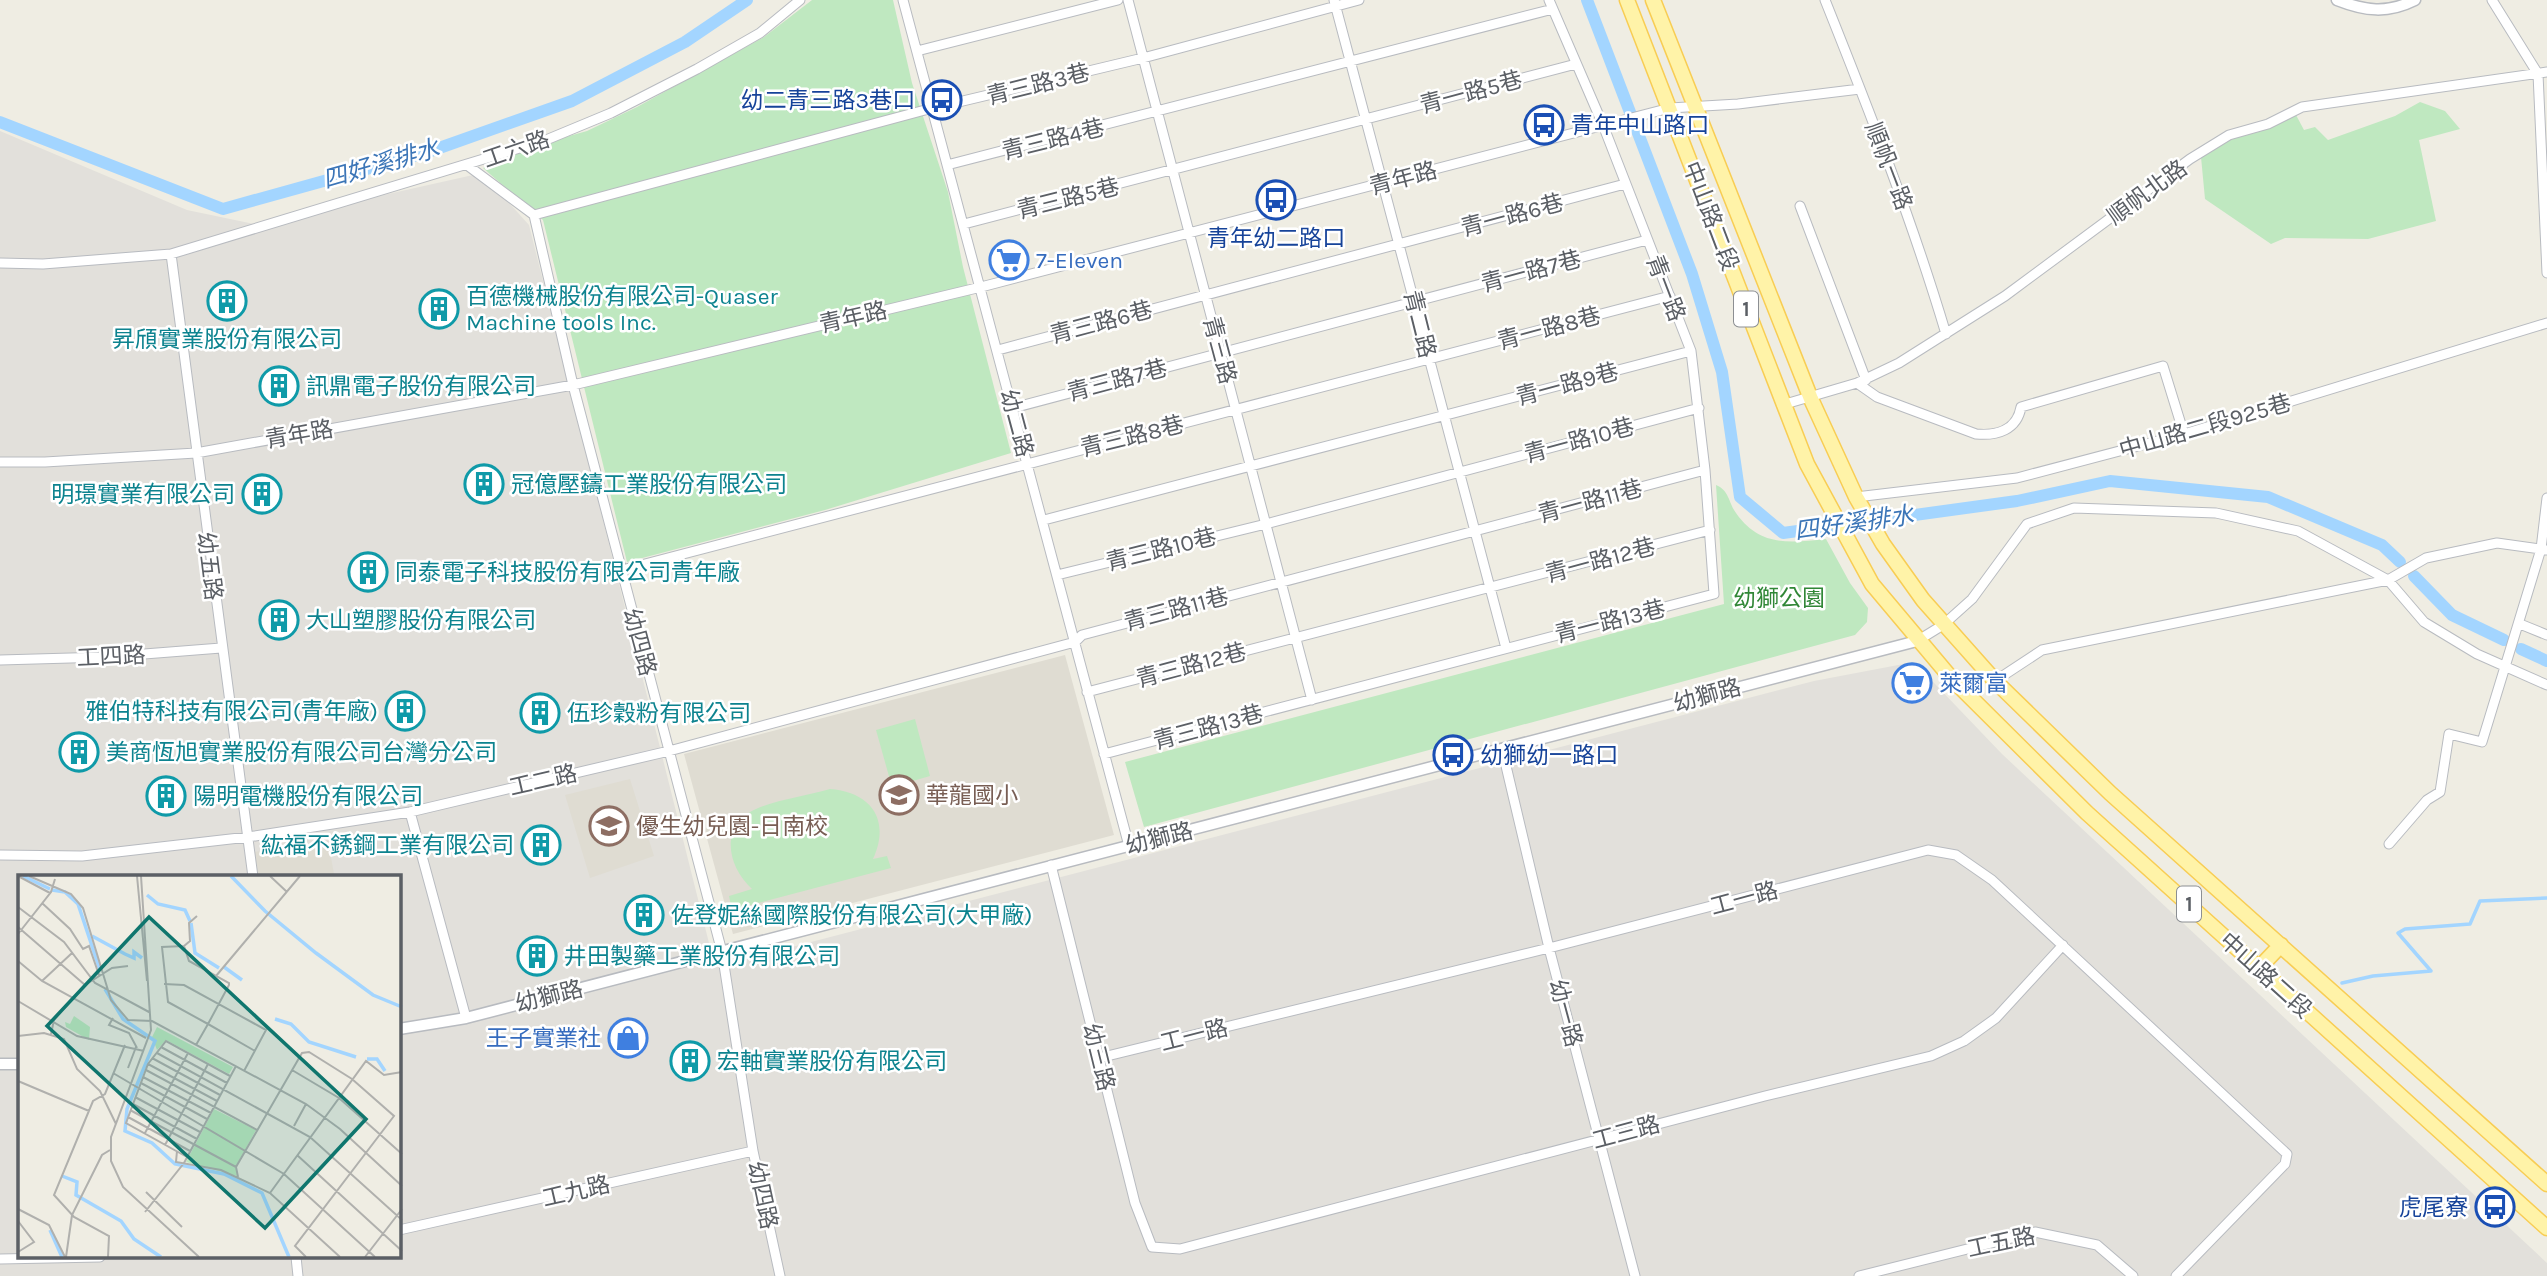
<svg xmlns="http://www.w3.org/2000/svg" width="2547" height="1276" font-family="Karla,'Noto Sans TC',sans-serif">
<style>
.industrial{fill:#e2e0db;fill-rule:evenodd}
.education{fill:#dfdcd2}
.green{fill:#bfe8c0}
.lines{fill:none;stroke-linecap:round;stroke-linejoin:round}
.stream{stroke:#a3d5ff;stroke-width:3.5}
.canal{stroke:#a3d5ff;stroke-width:12}
.minor-casing{stroke:#b8bbc0;stroke-width:11}
.tertiary-casing{stroke:#b8bbc0;stroke-width:13}
.primary-casing{stroke:#f8cd54;stroke-width:17}
.minor{stroke:#fff;stroke-width:9}
.tertiary{stroke:#fff;stroke-width:10}
.primary{stroke:#fff3a8;stroke-width:14}
.labels{text-anchor:middle;stroke-width:5;stroke-linejoin:round;paint-order:stroke}
.shield{fill:#fff;stroke:#8c8f93;stroke-width:2}
.shield-label{font-size:21px;font-weight:bold;fill:#5b5f65}
.street-label{font-size:23px;fill:#5b5f65;stroke:#fff}
.transit-label{font-size:23px;fill:#164399;stroke:#fff;text-anchor:end}
.shop-label{font-size:23px;fill:#366cbe;stroke:#fff;text-anchor:start}
.culture-label{font-size:23px;fill:#0d838f;stroke:#fff;text-anchor:start}
.park-label{font-size:23px;fill:#318737;stroke:#fff}
.education-label{font-size:23px;fill:#785e54;stroke:#fff;text-anchor:start}
.water-label{font-size:24px;font-style:italic;fill:#3b75b7;stroke:#fff}
.inset-river{fill:none;stroke:#a3d5ff;stroke-width:3.5}
.inset-road{fill:none;stroke:#b0b0ad;stroke-width:2}
.view{fill:#0f766e;fill-opacity:0.15;stroke:#0f766e;stroke-width:3.5}
.inset-edge{fill:none;stroke:#5b5f65;stroke-width:3.5}
</style>
<rect width="100%" height="100%" fill="#efede3"/>
<path class="industrial" d="M0,131L187,210L254,224L482,173L529,225L715,967L1814,681L1914,662L2002,754L2547,1263V1276H0ZM19,877H399V1257H19Z"/>
<path class="education" d="M1065,655L1114,835L733,934L684,754Z
M630,779L654,856L590,878L565,795Z
M328,841L334,874L259,877L254,852Z"/>
<path class="green" d="M812,0H893L912,83L948,192L963,267L1011,453L825,510L627,562L543,220L483,168L537,145L587,131L637,107L764,37Z
M2420,102L2445,111L2460,129L2419,140L2436,221L2368,239L2285,238L2271,244L2205,199L2201,157L2231,139L2296,115L2304,130L2315,127L2328,140L2395,116Z
M1716,485C1728,490 1728,499 1734,510C1758,547 1788,543 1826,539L1850,583L1868,608L1867,622L1855,635L1144,827L1125,762L1724,604Z
M915,719L930,776L892,787L876,730Z
M830,789C871,792 891,820 873,859L887,856L891,868L732,910L729,896L752,889C727,866 719,826 756,809C779,799 806,796 830,789Z"/>
<g class="lines">
<path class="stream" d="M2342,983L2373,976L2431,971L2398,933L2405,929L2470,924L2480,901L2547,898"/>
<path class="canal" d="M1587,0L1692,274L1722,372L1740,497L1783,533L2017,501L2110,481L2268,497L2382,545L2400,562
M0,122L223,209L428,152L572,101L685,42L747,0
M2414,576L2452,615L2504,640
M2521,649L2547,661"/>
<g class="minor-casing">
<path id="minor" d="M903,0L1129,846
M1128,0L1312,700
M1334,0L1506,648
M1825,0C1869,110 1912,220 1946,334
M2492,0L2538,74L2547,273
M917,51L1118,0
M467,165L534,215L573,385L722,952L753,1151L780,1276
M947,165L1553,9
M1800,206L1866,380
M534,215L925,110L1143,58L1359,0
M964,224L1576,64
M171,254L253,877
M0,263L43,264L171,254L546,140L611,113L697,69L760,33L800,0
M998,350L1625,184
M1857,383L1877,397L1976,434C1997,436 2017,430 2021,407L2163,366L2184,434
M1782,405L1857,383L1899,363L2005,296L2190,159L2229,135L2268,124L2302,107L2547,72
M1013,408L1647,240
M0,462H45L196,453L573,385L981,287L1670,108L1738,104L1860,89
M1856,497L2017,478L2184,434L2547,323
M1044,520L1691,351
M622,570L1670,296
M1057,575L1266,524L1699,408
M2520,624L2547,635
M1917,641L1943,625L1972,599L2027,524L2074,508L2216,513L2298,531L2388,580L2424,622L2477,654L2547,685
M0,660L106,657L221,648
M1995,681L2042,650L2388,580L2426,558L2497,543L2547,550
M1087,692L1710,530
M1502,749L1549,948L1635,1276
M1104,754L1714,594L1705,470L1691,351L1603,125L1549,0
M410,812L466,1018
M2389,844L2427,800L2440,792L2449,734L2482,742L2541,549L2547,498
M0,855L82,856L248,837L410,812L669,751L1075,642L1082,635L1705,470
M1051,865L1135,1203L1152,1247L1180,1249L1765,1096L1931,1056L1964,1041L1996,1018L2063,945
M1099,1058L1549,948L1928,850L1956,855L1992,880L2287,1154L2285,1164L2176,1276
M399,1230L753,1151
M296,1257L298,1276
M0,1259L100,1257
M1859,1276L2035,1232L2097,1245L2133,1276"/>
</g>
<g class="tertiary-casing">
<path id="tertiary" d="M2337,0C2365,11 2387,14 2415,0
M399,1029L466,1018L1917,641
M0,1064H19"/>
</g>
<g class="primary-casing">
<path id="primary" d="M1627,0L1807,464L1872,584L1951,678L2087,813L2547,1228
M1653,0L1811,399L1856,497L1883,544L1923,600L1995,681L2110,793L2547,1184
M2259,968L2281,945"/>
</g>
<use href="#minor" class="minor"/>
<use href="#tertiary" class="tertiary"/>
<use href="#primary" class="primary"/>
</g>
<defs>
<g id="bus-ring" transform="scale(2.0125)"><circle r="9.5" fill="#fff" stroke="#1a4fb4" stroke-width="1.5"/><path d="M-5-6H5V4H4V6H2V4H-2V6H-4V4H-5ZM-3.5-4V0h7V-4ZM-3.5 1.2v1.5H-2V1.2ZM2 1.2v1.5H3.5V1.2Z" fill="#1a4fb4"/></g>
<g id="supermarket-ring" transform="scale(2.0125)"><circle r="9.5" fill="#fff" stroke="#3f7fe0" stroke-width="1.5"/><path d="M-6-5.5h2.5l.6 2H6L4.5 2H-2.5L-4.4-4H-6ZM-1.5 3.2a1.3 1.3 0 1 0 .1 0ZM3 3.2a1.3 1.3 0 1 0 .1 0Z" fill="#3f7fe0"/></g>
<g id="building-ring" transform="scale(2.0125)"><circle r="9.5" fill="#fff" stroke="#0f9aa8" stroke-width="1.5"/><path d="M-4-6H4V6H1V3H-1V6H-4ZM-2.5-4.3h1.7v1.8h-1.7ZM.8-4.3h1.7v1.8H.8ZM-2.5-1h1.7V.8h-1.7ZM.8-1h1.7V.8H.8Z" fill="#0f9aa8"/></g>
<g id="school-ring" transform="scale(2.0125)"><circle r="9.5" fill="#fff" stroke="#8d6e63" stroke-width="1.5"/><path d="M0-5L7-2L0 1L-7-2ZM-4 1L0 2.5L4 1V4Q0 6-4 4Z" fill="#8d6e63"/></g>
<g id="shop-ring" transform="scale(2.0125)"><circle r="9.5" fill="#fff" stroke="#3f7fe0" stroke-width="1.5"/><path d="M-5-2.5h2.3a2.7 3.5 0 0 1 5.4 0H5L5.5 6h-11ZM-1.5-2.5h3a1.5 2.3 0 0 0-3 0Z" fill="#3f7fe0"/></g>
</defs>
<g fill-rule="evenodd">
<use href="#bus-ring" x="942" y="100"/>
<use href="#bus-ring" x="1544" y="125"/>
<use href="#bus-ring" x="1276" y="200"/>
<use href="#supermarket-ring" x="1009" y="260"/>
<use href="#building-ring" x="227" y="301"/>
<use href="#building-ring" x="439" y="309"/>
<use href="#building-ring" x="279" y="386"/>
<use href="#building-ring" x="484" y="484"/>
<use href="#building-ring" x="262" y="494"/>
<use href="#building-ring" x="368" y="572"/>
<use href="#building-ring" x="279" y="620"/>
<use href="#supermarket-ring" x="1912" y="683"/>
<use href="#building-ring" x="405" y="711"/>
<use href="#building-ring" x="540" y="713"/>
<use href="#building-ring" x="79" y="752"/>
<use href="#bus-ring" x="1453" y="755"/>
<use href="#school-ring" x="899" y="795"/>
<use href="#building-ring" x="166" y="796"/>
<use href="#school-ring" x="609" y="826"/>
<use href="#building-ring" x="541" y="845"/>
<use href="#building-ring" x="644" y="915"/>
<use href="#building-ring" x="537" y="956"/>
<use href="#shop-ring" x="628" y="1038"/>
<use href="#building-ring" x="690" y="1061"/>
<use href="#bus-ring" x="2495" y="1207"/>
</g>
<g class="labels">
<g class="shield">
<rect x="1734" y="291.5" width="24" height="35" rx="5"/>
<rect x="2177" y="886.5" width="24" height="35" rx="5"/>
</g>
<g class="shield-label">
<text x="1746" y="316">1</text>
<text x="2189" y="911">1</text>
</g>
<g class="street-label">
<text transform="translate(1038 84) rotate(-14)" y="8">青三路3巷</text>
<text transform="translate(1471 92) rotate(-15)" y="8">青一路5巷</text>
<text transform="translate(1053 139) rotate(-14)" y="8">青三路4巷</text>
<text transform="translate(516 149) rotate(-19)" y="8">工六路</text>
<text transform="translate(1889 166) rotate(69)" y="8">順帆一路</text>
<text transform="translate(1403 178) rotate(-15)" y="8">青年路</text>
<text transform="translate(2147 192) rotate(-36)" y="8">順帆北路</text>
<text transform="translate(1068 198) rotate(-14)" y="8">青三路5巷</text>
<text transform="translate(1512 215) rotate(-15)" y="8">青一路6巷</text>
<text transform="translate(1711 216) rotate(69)" y="8">中山路二段</text>
<text transform="translate(1531 271) rotate(-15)" y="8">青一路7巷</text>
<text transform="translate(1666 288) rotate(69)" y="8">青一路</text>
<text transform="translate(853 317) rotate(-13)" y="8">青年路</text>
<text transform="translate(1101 322) rotate(-15)" y="8">青三路6巷</text>
<text transform="translate(1420 324) rotate(76)" y="8">青二路</text>
<text transform="translate(1549 328) rotate(-15)" y="8">青一路8巷</text>
<text transform="translate(1220 350) rotate(75)" y="8">青三路</text>
<text transform="translate(1117 380) rotate(-15)" y="8">青三路7巷</text>
<text transform="translate(1567 384) rotate(-15)" y="8">青一路9巷</text>
<text transform="translate(1017 423) rotate(75)" y="8">幼二路</text>
<text transform="translate(2205 426) rotate(-16)" y="8">中山路二段925巷</text>
<text transform="translate(299 434) rotate(-10)" y="8">青年路</text>
<text transform="translate(1132 436) rotate(-14)" y="8">青三路8巷</text>
<text transform="translate(1579 440) rotate(-15)" y="8">青一路10巷</text>
<text transform="translate(1590 501) rotate(-15)" y="8">青一路11巷</text>
<text transform="translate(1161 549) rotate(-14)" y="8">青三路10巷</text>
<text transform="translate(1600 560) rotate(-15)" y="8">青一路12巷</text>
<text transform="translate(210 566) rotate(83)" y="8">幼五路</text>
<text transform="translate(1176 609) rotate(-15)" y="8">青三路11巷</text>
<text transform="translate(1610 621) rotate(-14)" y="8">青一路13巷</text>
<text transform="translate(640 642) rotate(75)" y="8">幼四路</text>
<text transform="translate(111 656) rotate(-3)" y="8">工四路</text>
<text transform="translate(1191 665) rotate(-15)" y="8">青三路12巷</text>
<text transform="translate(1707 695) rotate(-15)" y="8">幼獅路</text>
<text transform="translate(1208 727) rotate(-15)" y="8">青三路13巷</text>
<text transform="translate(543 780) rotate(-13)" y="8">工二路</text>
<text transform="translate(1159 838) rotate(-14)" y="8">幼獅路</text>
<text transform="translate(1744 898) rotate(-15)" y="8">工一路</text>
<text transform="translate(2266 975) rotate(42)" y="8">中山路二段</text>
<text transform="translate(549 996) rotate(-14)" y="8">幼獅路</text>
<text transform="translate(1566 1013) rotate(75)" y="8">幼一路</text>
<text transform="translate(1194 1035) rotate(-14)" y="8">工一路</text>
<text transform="translate(1099 1057) rotate(76)" y="8">幼三路</text>
<text transform="translate(1626 1132) rotate(-15)" y="8">工三路</text>
<text transform="translate(576 1191) rotate(-13)" y="8">工九路</text>
<text transform="translate(763 1195) rotate(78)" y="8">幼四路</text>
<text transform="translate(2001 1242) rotate(-12)" y="8">工五路</text>
</g>
<g class="transit-label">
<text x="915" y="108">幼二青三路3巷口</text>
<text x="1571" y="133" text-anchor="start">青年中山路口</text>
<text x="1276" y="246" text-anchor="middle">青年幼二路口</text>
<text x="1480" y="763" text-anchor="start">幼獅幼一路口</text>
<text x="2468" y="1215">虎尾寮</text>
</g>
<g class="shop-label">
<text x="1036" y="268">7-Eleven</text>
<text x="1939" y="691">萊爾富</text>
<text x="601" y="1046" text-anchor="end">王子實業社</text>
</g>
<g class="culture-label">
<text x="466" y="304">百德機械股份有限公司-Quaser<tspan x="466" dy="26">Machine tools Inc.</tspan></text>
<text x="227" y="347" text-anchor="middle">昇頎實業股份有限公司</text>
<text x="306" y="394">訊鼎電子股份有限公司</text>
<text x="511" y="492">冠億壓鑄工業股份有限公司</text>
<text x="235" y="502" text-anchor="end">明璟實業有限公司</text>
<text x="395" y="580">同泰電子科技股份有限公司青年廠</text>
<text x="306" y="628">大山塑膠股份有限公司</text>
<text x="378" y="719" text-anchor="end">雅伯特科技有限公司(青年廠)</text>
<text x="567" y="721">伍珍穀粉有限公司</text>
<text x="106" y="760">美商恆旭實業股份有限公司台灣分公司</text>
<text x="193" y="804">陽明電機股份有限公司</text>
<text x="514" y="853" text-anchor="end">紘福不銹鋼工業有限公司</text>
<text x="671" y="923">佐登妮絲國際股份有限公司(大甲廠)</text>
<text x="564" y="964">井田製藥工業股份有限公司</text>
<text x="717" y="1069">宏軸實業股份有限公司</text>
</g>
<g class="park-label">
<text x="1779" y="606">幼獅公園</text>
</g>
<g class="education-label">
<text x="926" y="803">華龍國小</text>
<text x="636" y="834">優生幼兒園-日南校</text>
</g>
<g class="water-label">
<text transform="translate(381 164) rotate(-16)" y="8">四好溪排水</text>
<text transform="translate(1854 523) rotate(-8)" y="8">四好溪排水</text>
</g>
</g>
<g transform="translate(18 875)">
<rect width="383" height="383" fill="#efede3"/>
<path d="M56,141L72,152L71,165L48,152L47,147L52,149ZM139,152L215,192L211,199L148,165L139,175L134,162ZM196,234L238,255L218,291L219,301L168,287Z" fill="#bfe8c0"/>
<path class="inset-river" d="M5,1L32,14M213,1L247,36L298,78L355,120L384,132M34,15L47,17L60,29L82,95M129,20L140,29L167,35L172,46M173,48L177,78L201,93M74,61L107,79L116,83V77L124,83M206,92L224,105M87,114L105,144L137,166L109,234L107,256L134,268L157,289L206,299L244,318L271,382M257,144L273,149L291,167L338,182M349,184H359L367,196M44,301L59,307L58,320L103,346L116,364L143,382M32,355L44,382"/>
<path class="inset-road" d="M0,1L32,18M11,1L53,19L65,33L93,125L110,145L134,146L288,229L322,254L384,311M119,1L129,106M123,1L133,155L93,262V286L105,312L181,382M252,1L269,17M24,28L52,54L65,74L71,71L81,100M0,32L46,67L77,108L131,137M0,52L67,110M0,59L33,17L37,4M166,71L172,66L171,48L179,41M0,86L24,106L128,163M198,101L282,1M24,106L54,78M146,109L166,110L248,155L226,196M0,126L59,161L126,176M95,143L91,150L111,158L119,173M33,159L36,145L67,110L94,93L110,91M0,161L26,158L46,164L59,194L82,216L98,249M178,170L190,149L211,110V108L171,86L166,71L144,72L150,127L190,149L237,176M143,172L209,208M139,178L292,262L384,345M134,183L202,220M130,189L199,226M110,193L118,172M128,195L239,255M274,195L321,223L384,279M95,198L266,299L357,382M125,202L193,238M0,206L71,236M123,208L189,244M117,222L182,257M115,229L179,264M112,235L218,292M110,242L172,276M276,251L288,229M127,258L170,178M147,270L190,189M159,276L158,287L203,295L252,318L322,382M279,280L384,376M169,282L108,248L130,189L148,166L212,201M220,302L218,292L284,178L291,177L334,204L376,241L277,371L288,382M128,317L164,352M252,318L348,186L366,200L384,197M0,334L31,350L47,382M127,337L166,288L218,191M0,346L16,367L0,377M48,382L54,340L84,280L92,275M90,382L91,361L56,342L36,320L75,226L87,219L107,170M347,382L384,334"/>
<path class="view" d="M131,42L348,244L247,353L29,151Z"/>
<rect width="383" height="383" class="inset-edge"/>
</g>
</svg>
